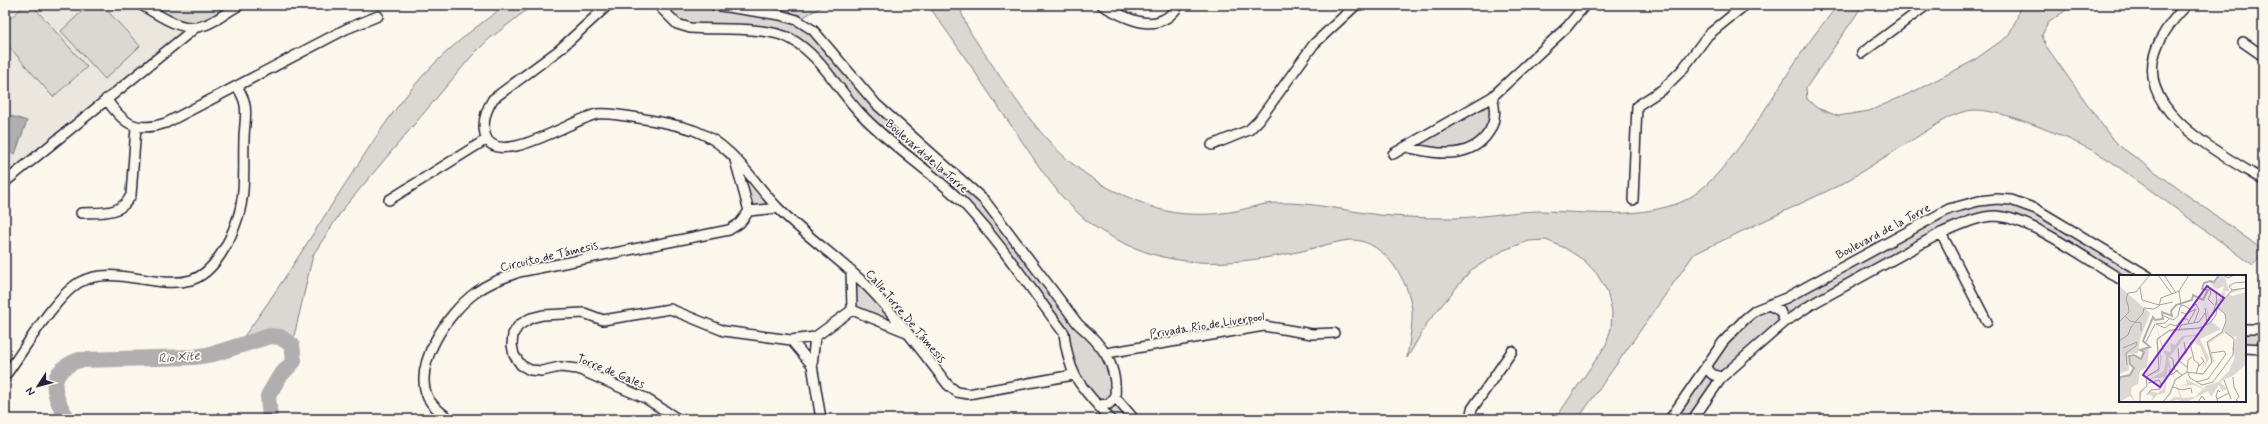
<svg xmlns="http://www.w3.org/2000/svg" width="2268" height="424" font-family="Mynerve,sans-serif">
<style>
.built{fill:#ebe7df}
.green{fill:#dbd8d3;stroke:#7e7d87}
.water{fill:#b1aeb0;stroke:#787681}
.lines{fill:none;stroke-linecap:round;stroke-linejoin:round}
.river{stroke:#b1aeb0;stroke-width:16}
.minor-casing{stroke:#22223b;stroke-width:12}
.minor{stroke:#fbf7ec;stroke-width:9}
.labels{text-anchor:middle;stroke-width:3.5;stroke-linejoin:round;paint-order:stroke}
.street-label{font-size:12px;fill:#22223b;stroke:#fbf7ec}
.water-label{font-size:13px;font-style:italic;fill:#545364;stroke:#fbf7ec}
.inset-river{fill:none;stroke:#b1aeb0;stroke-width:2}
.inset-road{fill:none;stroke:#a4a2a5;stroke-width:1}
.view{fill:#7b2cbf;fill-opacity:0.15;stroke:#7b2cbf;stroke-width:2}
.inset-edge{fill:none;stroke:#22223b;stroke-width:2}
</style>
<rect width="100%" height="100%" fill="#fbf7ec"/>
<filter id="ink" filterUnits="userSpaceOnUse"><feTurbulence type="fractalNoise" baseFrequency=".025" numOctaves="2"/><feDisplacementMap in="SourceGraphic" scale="8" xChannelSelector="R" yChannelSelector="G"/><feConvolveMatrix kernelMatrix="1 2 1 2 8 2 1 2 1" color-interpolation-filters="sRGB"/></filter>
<g filter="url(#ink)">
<path class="built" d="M5,5H141L195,28L5,184Z"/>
<path class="green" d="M25,5H32L87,67L53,97L5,42V23Z
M89,5H102L140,46L105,79L61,31Z
M141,5H238L195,27Z
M506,5H533L488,40L471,57L343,209L313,255L292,345C270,331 260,340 236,347C281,288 318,224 359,163C381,129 405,93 434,64C456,42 481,23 506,5Z
M658,5H825L798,20L864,91L973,189L1107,353L1116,397L1134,419H1110L1081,387L1064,333L977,219L862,116L818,61L775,33L690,28Z
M928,5H960C963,27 981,47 993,66C1033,126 1065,173 1135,200C1145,204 1156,209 1166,211C1188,216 1214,215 1236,211C1250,208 1263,203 1278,203C1312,202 1346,211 1380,215C1401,217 1423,218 1445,218C1477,219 1509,211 1542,211C1586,212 1632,219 1676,204C1725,188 1775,89 1805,48C1815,33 1827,19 1838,5H1863L1806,88L1807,99L1817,108L1838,116L1869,111L1915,91L1973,61L2008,36L2017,18L2020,5H2073L2048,23L2042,35L2046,46L2110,136L2121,147L2263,250V254L2253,265L2109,160C2083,143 2006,110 1976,110C1966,110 1956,114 1947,118L1842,184L1694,254L1578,419H1555L1606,345L1611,328L1612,312L1607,291L1597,274L1585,261L1565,248L1546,240L1529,241L1504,250L1471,270L1428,322L1407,358C1409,343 1413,325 1412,310C1409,281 1385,242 1354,240C1341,239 1307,251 1292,253C1226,266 1171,270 1110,236C1068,214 1043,172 1017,134C987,91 959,47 928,5Z
M1492,97L1488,134L1460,151L1406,147Z
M735,159L778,208L749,211Z
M2011,200L2148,276H2120L2012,219L1965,223L1812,304L1722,377L1693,419H1670L1745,318L1949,209Z
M851,270L905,331L852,310Z
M2245,329H2263V349L2245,348Z"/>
<path class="water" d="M5,114L27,121L15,154L5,150Z"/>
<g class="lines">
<path class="river" d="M68,419C51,394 46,372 79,360L194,357L213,354L270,336L280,337L292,345L294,361L279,377L268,396L270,419"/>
<g class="minor-casing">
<path id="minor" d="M141,5C160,15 183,34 205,25C217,21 228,11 240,5
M608,5L559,50L493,99C486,110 482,121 485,134C494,172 575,118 597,114C612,112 684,125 698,132C732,145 753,182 777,207C806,237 842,260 871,290C899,319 923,353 948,385L957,392L968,394L1073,375
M658,5L677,24L690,28C717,30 768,26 791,39C821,56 838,90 861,114C893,148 934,173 966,206C1002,245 1032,291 1064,333C1069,379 1082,387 1110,419
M714,5L780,15L797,20L813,30L876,104L985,201L1078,324C1102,344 1118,365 1115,397L1134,419
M1102,5C1128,20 1159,36 1179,5
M2187,5C2101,90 2194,138 2263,180
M2243,42L2263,56
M1862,53L1927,5
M106,99C124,124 135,133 166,123L346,29L378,16
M1212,145L1249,130L1259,120L1314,44L1356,5
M1406,147C1420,150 1435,154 1449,153C1480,152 1502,128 1492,97
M1393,154L1492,97L1567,27L1585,5
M735,160L749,211
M5,182L195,28
M389,200L487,139
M1633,200L1637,106L1663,89L1682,70L1708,35L1745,5
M749,211L778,208
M81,213C101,212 121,216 131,195L136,127
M1941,233L1987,322
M851,270L852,310
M1769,305L1780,311L1785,322
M852,310L904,331
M2245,329H2263
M815,337L812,365L821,419
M791,340L812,365
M2245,348L2263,349
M1107,353L1264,326L1312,334L1334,333
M1707,366C1709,374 1714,376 1722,377
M5,376C23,352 55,296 80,282C114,264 156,290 191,280C215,273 231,239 238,217C246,193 243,164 244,139C244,128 247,116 245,105C244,98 240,92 237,86
M1098,405L1109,404L1115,397
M450,419C441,413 433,407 428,398C412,364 449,312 475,293C488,283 503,278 519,272L729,230L740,223L749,211
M678,419L645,398L578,369L560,367L542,371L530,370L521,365L514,355L512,345L513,334L519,325L531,318L543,315L584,313L603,320L670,309L724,331L791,340L815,337L852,310
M1470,419L1472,409L1512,351
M1670,419L1723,342L1745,319L1756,310L1786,298L1949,209L1979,201L1997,199L2011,200L2036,209L2148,276
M1693,419L1722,377L1785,322L1812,304L1941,233C1958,226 1977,216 1996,216C2031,218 2088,260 2120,279"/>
</g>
<use href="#minor" class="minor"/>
</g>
</g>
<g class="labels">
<g class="street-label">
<text transform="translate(927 156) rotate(41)" y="4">Boulevard de la Torre</text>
<text transform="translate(1883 231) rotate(-28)" y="4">Boulevard de la Torre</text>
<text transform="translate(549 256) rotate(-13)" y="4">Circuito de Támesis</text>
<text transform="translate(906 316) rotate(50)" y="4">Calle Torre De Támesis</text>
<text transform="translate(1207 325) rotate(-9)" y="4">Privada Río de Liverpool</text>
<text transform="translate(611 371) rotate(22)" y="4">Torre de Gales</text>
</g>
<g class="water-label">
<text transform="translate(179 356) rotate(-5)" y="5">Rio Xite</text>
</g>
</g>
<g transform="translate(2119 275)">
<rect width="127" height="127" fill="#fbf7ec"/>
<path d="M100,0L106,2L110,16H104L105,11L98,14L94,12L90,6L95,7ZM0,11L31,38L21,64L19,78L9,79L10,95L0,99ZM127,13L110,19L113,21L127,17V89L115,100L101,107L108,114L103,116L100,110L92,122L89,116L68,127L58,125L49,127L55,122H61L56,107L52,119L44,127L51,118L56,105L49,91L46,118L38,120L32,127L34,122L29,118L31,116L39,118L45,113L46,102L31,104L45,96L47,82L40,64L38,67L43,82L41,94L40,97L28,102V111L22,118L21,127V117L28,111L27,102L41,93V80L37,67L40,62L34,42L41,62L51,55L80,53L90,48L85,23L92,47L97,39L99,30L102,27L99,25L103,22V17H106L105,24L113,15ZM99,34L106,39L107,46L103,57L88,67L93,87L83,100L67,97L56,104L49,84L66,62L78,61L75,67L81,71L87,85L82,95L88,88L90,83L81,64L102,54L93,47ZM82,54L81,59L63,61L56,70L51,68L52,77L46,76L41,63L50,57ZM106,57L114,63L118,60L113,74L116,82L110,96L99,107L86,111V114L67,104L68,109L60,111L75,110L84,114L76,122L63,123L56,106L67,98L85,99L95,86L90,68ZM30,73L28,92L21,96L19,109L13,112L12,118L16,127L11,121L0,127V103L11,99L15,93L11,89L10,81L15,80L22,84L25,77L21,75Z" fill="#dbd8d3" fill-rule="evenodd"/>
<path class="inset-river" d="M0,107L1,102L11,100L15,93L11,89L10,81L15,80L22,84L25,77L21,75L31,72L24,66L34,42L36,45L44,44L43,37L53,41L52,36L57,30L73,25L74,20L84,25L89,15L83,14L85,8L91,6L95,7L100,0"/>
<path class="inset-road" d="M39,0L53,19M45,0L57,18M104,0L109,3L115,0M89,10L92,18L89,24L95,30M20,13L31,0M113,15L110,11L115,8L127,7M60,16L62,31M97,16L98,30M9,30L7,24L9,18L17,17L21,12L23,25L40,30L54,27M98,32L113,15L127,13M86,33L88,49M62,37L67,39L77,34L69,48M94,38L98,25M6,41L11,46L22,48V56M45,41L54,45L59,41L61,32L64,30L71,34L77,29L80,35L75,48M0,47L10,37L9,29M37,49L46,53L51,49L57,51L64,43L69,45M37,49L46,48L50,44M60,55L62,50L80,47L86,38M0,66L9,60L12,52L24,38L25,33L35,34L40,31L42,23L60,16L70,0M74,66L71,68L75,85M27,67L36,49M65,67L67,79M4,73L18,67L17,71L7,78L8,90M59,73L60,86L68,92M51,82L54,84L55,94L63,100M75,85L80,89L77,99M80,91L85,86L82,82M50,95L52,100L59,95M68,97L69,85L73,82M69,98L71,103L83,110L94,107L114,80L115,64L106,57M114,102L115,112L120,122L117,125L120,127M105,105L112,124M77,107L89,104L107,79L105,76L92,78M54,112L63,115L72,113L73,118M28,120L32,115L41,114L43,111L40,105L29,108M98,124L110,118M21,127V117L28,111L27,102L40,94L38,64L51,55L80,53L91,48L97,40L98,32M44,127L51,118L56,105L68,97L84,99L93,87L88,67L103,57L107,46L106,39L98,32M79,127L83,121L86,125M99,127L97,121L99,115L101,117"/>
<path class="view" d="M88,11L105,23L41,112L24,100Z"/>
<rect width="127" height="127" class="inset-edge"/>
</g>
<rect width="2268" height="424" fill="none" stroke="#fbf7ec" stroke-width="20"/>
<rect x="10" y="10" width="2248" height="404" fill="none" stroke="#22223b" stroke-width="1.5" filter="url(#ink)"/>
<g transform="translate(38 386) rotate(234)" stroke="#fbf7ec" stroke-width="3" paint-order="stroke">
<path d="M0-3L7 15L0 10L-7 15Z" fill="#22223b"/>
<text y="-6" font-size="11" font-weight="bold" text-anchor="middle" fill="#22223b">N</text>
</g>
</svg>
